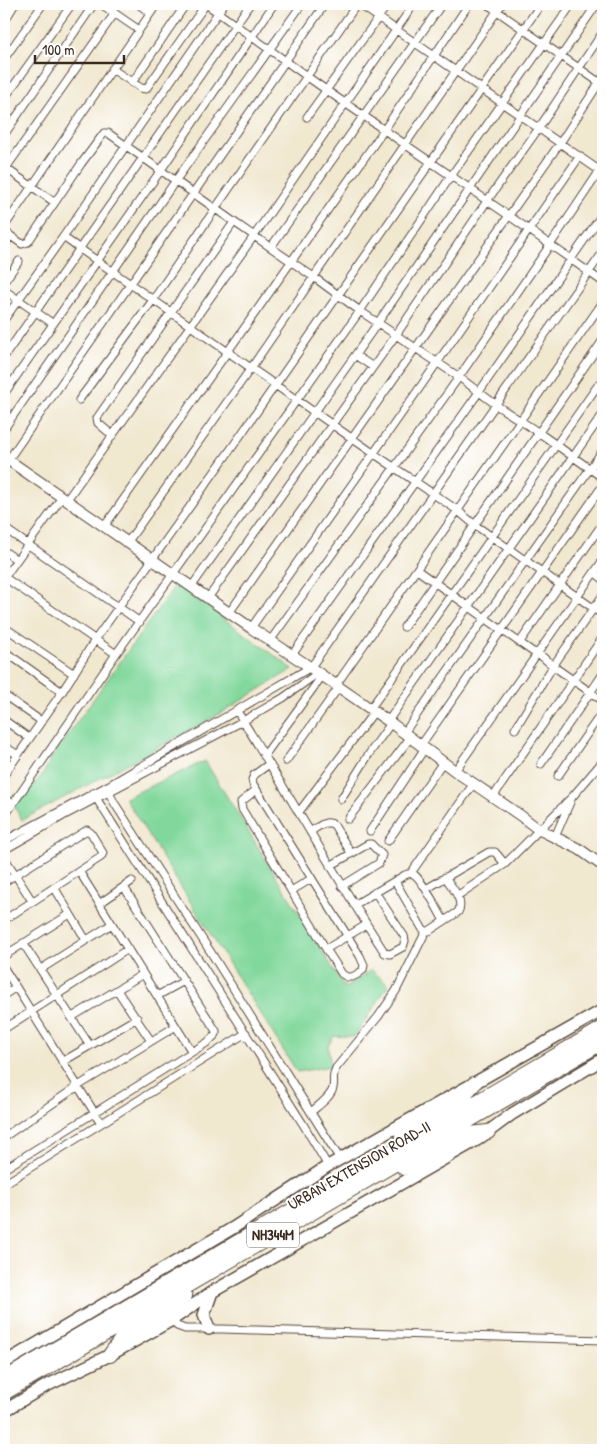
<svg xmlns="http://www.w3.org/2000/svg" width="607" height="1454" font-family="'Patrick Hand',sans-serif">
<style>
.green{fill:#82d89c;stroke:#5e815d}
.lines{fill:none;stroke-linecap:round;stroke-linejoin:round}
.street-casing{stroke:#564639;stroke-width:9}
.secondary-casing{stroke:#564639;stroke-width:12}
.primary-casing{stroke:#564639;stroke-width:14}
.highway-casing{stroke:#564639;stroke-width:16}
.street{stroke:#fff;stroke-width:7}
.secondary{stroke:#fff;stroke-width:10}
.primary{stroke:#fff;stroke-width:11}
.highway{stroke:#fff;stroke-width:14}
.labels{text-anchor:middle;stroke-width:4;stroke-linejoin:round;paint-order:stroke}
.shield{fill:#fff;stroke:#766a62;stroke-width:1}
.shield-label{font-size:15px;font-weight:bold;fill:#3b2a1e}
.street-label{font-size:16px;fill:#3b2a1e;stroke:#fff}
</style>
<rect width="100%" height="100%" fill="#fff"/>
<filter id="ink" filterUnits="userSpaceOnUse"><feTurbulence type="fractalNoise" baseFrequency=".02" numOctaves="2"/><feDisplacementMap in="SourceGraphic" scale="10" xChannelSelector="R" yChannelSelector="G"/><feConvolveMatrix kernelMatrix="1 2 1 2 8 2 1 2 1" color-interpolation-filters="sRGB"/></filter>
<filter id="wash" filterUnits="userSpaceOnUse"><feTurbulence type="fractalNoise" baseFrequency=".0096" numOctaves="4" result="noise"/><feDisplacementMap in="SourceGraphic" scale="20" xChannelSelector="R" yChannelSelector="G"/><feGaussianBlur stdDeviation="1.12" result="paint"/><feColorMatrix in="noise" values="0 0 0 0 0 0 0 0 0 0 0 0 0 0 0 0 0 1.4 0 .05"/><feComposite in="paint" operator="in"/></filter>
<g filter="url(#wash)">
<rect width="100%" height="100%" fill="#f1e8d0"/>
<path class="green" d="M176,584L293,669L211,719L22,820L13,804L41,777L52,757Z
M205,761L345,988L371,970L389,985L354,1037L334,1036L328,1046L331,1066L297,1072L125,798Z"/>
</g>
<g filter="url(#ink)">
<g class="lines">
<g class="street-casing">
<path id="street" d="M101,4L139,30
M138,4L151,13
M206,4L326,90L508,215L603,282
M359,4L603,173
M487,4L603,85
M4,22L15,4
M4,59L43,4
M112,69L141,88L146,89L206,4
M132,83L186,4
M4,99L72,4
M307,117L388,4
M4,135L94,4
M4,167L54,202
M6,168L115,13
M4,227L157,4
M4,231L22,244L28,242L81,164L104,133H108L234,222L315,278L360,311L459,377L499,407L538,432L603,478
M63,237L373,453L457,510L475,525L603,615
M4,246L10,236
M271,247L442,4
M4,282L19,261
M4,290L52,323
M4,320L63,237L224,4
M355,355L373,367
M4,357L250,4
M4,394L161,170L274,4
M79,400L153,300L215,209L357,4
M4,429L176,180L302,4
M112,435L98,423L97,418L234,222
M4,466L325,4
M66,501L254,236L414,4
M104,527L384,130L469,4
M4,528L140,622
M127,543L251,368L502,4
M4,551L17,560
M417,570L533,652L538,653L553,666L603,701
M595,573L603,579
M4,577L116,654
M4,578L62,497
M192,586L377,324L597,4
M208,598L396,335L487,201L539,128L603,32
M229,613L560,143L603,77
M4,627L74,674
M404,627L603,340
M251,628L437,363L580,156
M270,641L459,377L550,245L603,166
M520,642L603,523
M4,651L62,692
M292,655L479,392L603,213
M336,685L603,302
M4,695L41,721
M370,709C449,599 526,488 603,378
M237,711C287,791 333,873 385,953L390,954L403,947L405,941L404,936L375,892
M4,720L29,738
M388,721L603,414
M515,729L553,666L603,595
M404,733L603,450
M421,745L603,485
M4,746L18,755
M264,756L322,676
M286,761L339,687
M541,764L603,674
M455,771L603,560
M4,775L62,692L95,640L233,446L541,4
M558,776L603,711
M106,787L115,804L210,951L340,1159
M256,790L241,802L242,809L326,949L342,974L347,977H352L358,974L363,970L364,965L360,956L253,784L252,780L254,775L269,764
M93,793L303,1124L328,1166
M493,797L603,637
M4,798L13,804
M341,799L369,754L391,723
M299,812L374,712
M4,817L116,654L360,311L451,176L572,4
M348,819L410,738
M370,831L425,748
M310,832C318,827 326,819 334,825L351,853
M555,837L571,800
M4,841L111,784L311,667L603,252
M388,841L443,762
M4,850L63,816L243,721L283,698L318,673
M4,857L32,901
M330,866L368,844H371L382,855L379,863L342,886
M79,871L192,1052
M411,873L474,783
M395,881L422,928L426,931H429L458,912C465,901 451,886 445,877
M4,882L87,830L91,833L103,853L101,857L4,920
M54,887L86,940
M426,889L489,852H495L505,864L573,796L603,761
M291,891L311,879
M457,896L505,864
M99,904L132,881
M354,905L405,875C407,874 411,873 413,874C421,877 439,912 444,921
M23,943L90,1046
M326,949L366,925
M4,956L70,914
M4,968L101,1123
M41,969L112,924
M117,990L151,1041
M4,995L16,987
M157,996L184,981
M72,1017L143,974
M4,1029L128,949
M62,1062L137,1018
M311,1112C318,1106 331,1097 333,1088C335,1078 331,1078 336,1068L378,1017L396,991L426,931
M4,1137L78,1086L176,1026
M4,1169L208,1042L216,1034V1031L124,887
M4,1184L246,1033
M172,1320L177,1326L185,1329H222L603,1340"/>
</g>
<g class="secondary-casing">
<path id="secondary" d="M4,457L251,628L301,661L391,723L455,771L521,816L538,829L579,849L603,866"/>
</g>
<g class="primary-casing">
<path id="primary" d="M209,1329L204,1315L212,1292
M4,1363L233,1228L328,1166L603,1010
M4,1411L44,1387L110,1355L172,1320L212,1292L477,1140L512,1114L603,1059"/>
</g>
<g class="highway-casing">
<path id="highway" d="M402,1135L431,1116L458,1101L474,1084
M404,1168L470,1134L488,1132
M110,1355L120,1341L148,1324L185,1296
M4,1379L603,1028
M4,1393L603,1042"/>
</g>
<use href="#street" class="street"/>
<use href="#secondary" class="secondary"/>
<use href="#primary" class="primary"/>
<use href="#highway" class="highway"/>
</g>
</g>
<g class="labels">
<rect class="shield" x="247" y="1222.5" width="52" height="25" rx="4"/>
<g class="shield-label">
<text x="273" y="1240">NH344M</text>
</g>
<g class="street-label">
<text transform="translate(359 1165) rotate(-30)" y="6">URBAN EXTENSION ROAD-II</text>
</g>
</g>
<rect width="607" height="1454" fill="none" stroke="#fff" stroke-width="20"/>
<path d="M35 55v8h89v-8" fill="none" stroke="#3b2a1e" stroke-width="2.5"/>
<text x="42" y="55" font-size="15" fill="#3b2a1e" stroke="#ffffff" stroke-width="4" paint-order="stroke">100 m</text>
</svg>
